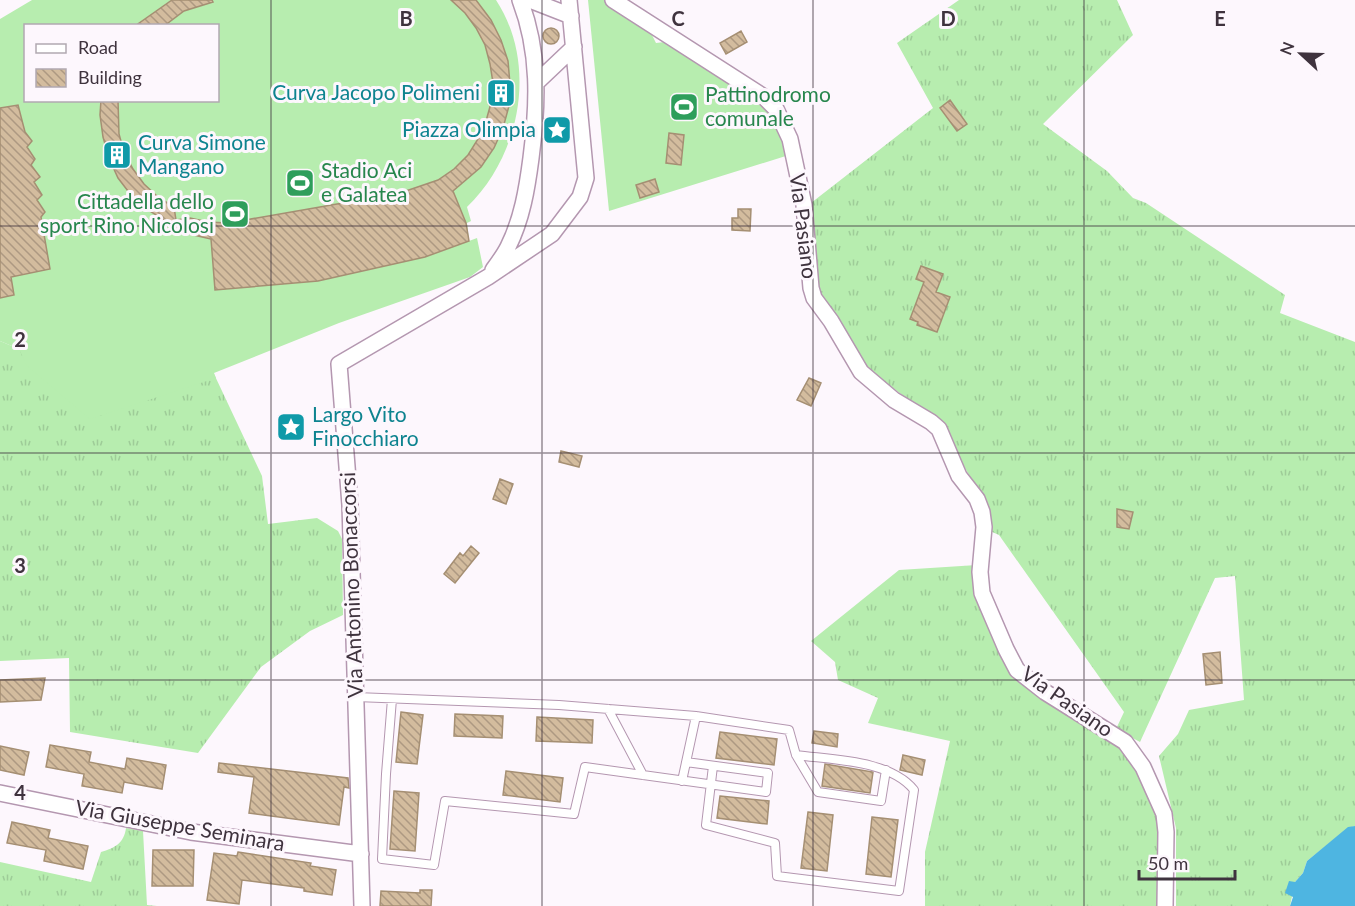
<svg xmlns="http://www.w3.org/2000/svg" width="1355" height="906" font-family="Lato,sans-serif">
<style>
.grass{fill:url(#grass-tufts)}
.pitch{fill:#b7edaf;fill-rule:evenodd}
.water{fill:#4eb5e1}
.building{fill:url(#building-back-hatch);stroke:#a58f73;stroke-width:1.5}
.lines{fill:none;stroke-linecap:round;stroke-linejoin:round}
.lane-casing{stroke:#b497b0;stroke-width:10}
.street-casing{stroke:#b497b0;stroke-width:18}
.lane{stroke:#fff;stroke-width:8}
.street{stroke:#fff;stroke-width:15}
.grid{fill:none;stroke:#3f333e;stroke-width:1.5;stroke-opacity:0.55}
.labels{text-anchor:middle;stroke-width:6;stroke-linejoin:round;paint-order:stroke}
.culture-label{font-size:21px;fill:#0d838f;stroke:#fdf7fd;text-anchor:end}
.leisure-label{font-size:21px;fill:#27864d;stroke:#fdf7fd;text-anchor:start}
.street-label{font-size:21px;fill:#3f333e;stroke:#fdf7fd}
.grid-label{font-size:20px;text-anchor:middle;font-weight:bold;fill:#3f333e;stroke:#fdf7fd;stroke-width:6;stroke-linejoin:round;paint-order:stroke}
</style>
<defs>
<pattern id="grass-tufts" width="24" height="20" patternUnits="userSpaceOnUse" patternTransform="scale(1.5)"><rect width="24" height="20" fill="#b7edaf"/><path d="M3 7l-1-3M5 7V3M7 7l1-3M15 17l-1-3M17 17v-4M19 17l1-3" fill="none" stroke="#9ecc98"/></pattern>
<pattern id="building-back-hatch" width="6" height="6" patternUnits="userSpaceOnUse" patternTransform="scale(1.5)"><rect width="6" height="6" fill="#d3bc9e"/><path d="M-1 5l2 2M0 0l6 6M5-1l2 2" fill="none" stroke="#ad9982"/></pattern>
</defs>
<rect width="100%" height="100%" fill="#fdf7fd"/>
<path class="grass" d="M959,0H1117L1133,35L1043,124L1107,171L1133,198L1146,203L1285,295L1280,313L1355,342V826L1348,828L1307,861L1303,873L1295,882L1290,906H1176V828L1159,756L1178,734L1189,710L1244,700L1235,576L1215,578L1140,742L1116,729L1124,712L999,535L990,531L987,505L956,453L945,424L914,404L863,365L835,313L822,298L819,292L811,203L933,108L897,43Z
M0,341L19,349L214,374L262,476L268,524L317,518L338,531L342,539L343,615L310,631L261,667L198,753L70,732L69,658L0,661Z
M977,565L1002,651L1122,745L1161,816V906H925V852L950,741L868,723L878,698L838,680L835,662L811,641L899,570Z
M126,828L143,831L147,905L157,906H0V862L91,882L101,852C115,848 124,843 126,828Z"/>
<path class="pitch" d="M32,0H496C538,64 521,155 467,207L471,221L467,223L469,241L477,238L483,267L470,277L339,323L214,373L216,378L90,419L27,366L19,349L0,341V19ZM26,26H218V100H26Z
M588,0H607L649,29L656,43L673,41L766,102L789,155L609,211Z"/>
<path class="water" d="M1355,826V906H1290L1293,897L1285,893L1289,881L1295,882L1303,873L1307,861L1348,827Z"/>
<path class="building" d="M172,0H212L213,2L184,11L164,26H135Z
M451,0H476L491,20L501,40L508,61L510,84L509,106L503,128L494,148L481,167L453,191L466,223L469,241L425,257L318,281L215,290L211,239L185,233L148,210L131,195L118,178L109,158L103,137L100,115L101,100H118L119,134L124,152L133,169L144,184L158,197L174,207L176,220L190,218L208,222L228,223L400,193L438,180L454,169L468,155L478,139L486,121L491,103L493,83L490,64L485,45L476,28L465,13Z
M543 36a8 8 0 1 1 16 0a8 8 0 1 1-16 0Z
M741,31L747,42L726,54L720,43Z
M950,100L967,124L957,131L940,108Z
M18,105L25,132L32,141L27,147L35,159L31,165L40,177L34,182L42,195L37,200L45,212L41,217L50,269L11,277L14,295L0,298V108Z
M669,133L684,135L681,165L666,163Z
M655,179L659,192L640,198L636,185Z
M738,209H751L750,231L732,230V218H738Z
M921,266L943,274L936,292L950,297L937,332L917,325L918,322L910,319L924,282L916,279Z
M809,378L821,383L811,406L797,400Z
M561,451L582,456L579,467L559,462Z
M500,479L513,484L506,504L493,499Z
M1117,509L1133,512L1129,529L1117,527Z
M471,546L479,553L455,583L444,574L460,553L463,556Z
M1220,652L1222,683L1206,685L1203,654Z
M45,678L41,700L0,702V680Z
M401,712L423,715L417,764L396,762Z
M455,714L503,716L502,738L454,736Z
M537,717L593,720L592,743L536,741Z
M814,731L838,734L837,747L812,743Z
M720,732L777,739L774,765L716,758Z
M50,745L91,752L89,762L125,769L127,758L166,765L162,789L124,782L122,793L82,786L84,774L46,767Z
M0,746L29,752L24,775L0,770Z
M903,755L925,760L922,775L900,770Z
M219,763L348,778L349,788L344,787L339,825L249,813L254,777L218,772Z
M825,764L873,772L870,793L822,786Z
M506,771L563,778L560,802L503,795Z
M394,791L419,793L415,851L390,849Z
M720,796L769,801L767,824L717,818Z
M808,812L833,815L827,871L801,868Z
M872,817L898,820L891,877L866,874Z
M12,822L50,830L48,838L88,846L83,869L44,861L46,850L7,843Z
M153,850H194L193,886H152Z
M238,852L311,863L310,866L336,870L332,895L304,891V888L242,880L239,904L207,900L214,853L237,856Z
M420,890H432L431,906H380L381,891L420,893Z"/>
<g class="lines">
<g class="lane-casing">
<path id="lane" d="M356,697L559,705L696,716L789,730L796,755C833,760 890,760 914,790L899,891L777,876L775,843L706,825L713,766
M392,699L386,774L382,859L434,865L445,801L574,814L585,767L766,792L768,773L686,762
M608,709L643,775
M796,755L818,792L881,801L886,770
M682,781L696,716"/>
</g>
<g class="street-casing">
<path id="street" d="M530,0L571,16
M613,0L764,97L776,109L790,139L804,205L811,288L814,298L831,321L861,372L894,400L931,422L939,429L959,476L977,499L982,512L984,527L980,572L982,593L1006,649L1017,670L1045,692L1125,742L1143,767L1164,814L1166,832L1165,906
M536,83L574,47
M493,270C498,263 504,255 508,247C522,219 527,189 531,158C538,104 540,52 520,0
M0,793L191,832L361,854
M362,906L350,505L339,364L488,277L552,234L580,197L586,178L569,0"/>
</g>
<use href="#lane" class="lane"/>
<use href="#street" class="street"/>
</g>
<path class="grid" d="M271,0V906M542,0V906M813,0V906M1084,0V906M0,226H1355M0,453H1355M0,680H1355"/>
<defs>
<g id="building-square" transform="scale(1.5)"><rect x="-9" y="-9" width="18" height="18" rx="4" fill="#0f9aa8" stroke="#fdf7fd"/><path d="M-4-6H4V6H1V3H-1V6H-4ZM-2.5-4.3h1.7v1.8h-1.7ZM.8-4.3h1.7v1.8H.8ZM-2.5-1h1.7V.8h-1.7ZM.8-1h1.7V.8H.8Z" fill="#fff"/></g>
<g id="stadium-square" transform="scale(1.5)"><rect x="-9" y="-9" width="18" height="18" rx="4" fill="#2e9e5b" stroke="#fdf7fd"/><path d="M0-5a6.5 5 0 1 0 0 10a6.5 5 0 1 0 0-10ZM-3.5-1.8h7v3.6h-7Z" fill="#fff"/></g>
<g id="sight-square" transform="scale(1.5)"><rect x="-9" y="-9" width="18" height="18" rx="4" fill="#0f9aa8" stroke="#fdf7fd"/><path d="M0-6L1.8-2.2L6-1.7L2.9 1.2L3.7 5.4L0 3.3L-3.7 5.4L-2.9 1.2L-6-1.7L-1.8-2.2Z" fill="#fff"/></g>
</defs>
<g fill-rule="evenodd">
<use href="#building-square" x="501" y="93"/>
<use href="#stadium-square" x="684" y="107"/>
<use href="#sight-square" x="557" y="130"/>
<use href="#building-square" x="117" y="155"/>
<use href="#stadium-square" x="300" y="183"/>
<use href="#stadium-square" x="235" y="214"/>
<use href="#sight-square" x="291" y="427"/>
</g>
<g class="labels">
<g class="culture-label">
<text x="480" y="100">Curva Jacopo Polimeni</text>
<text x="536" y="137">Piazza Olimpia</text>
<text x="138" y="150" text-anchor="start">Curva Simone<tspan x="138" dy="24">Mangano</tspan></text>
<text x="312" y="422" text-anchor="start">Largo Vito<tspan x="312" dy="24">Finocchiaro</tspan></text>
</g>
<g class="leisure-label">
<text x="705" y="102">Pattinodromo<tspan x="705" dy="24">comunale</tspan></text>
<text x="321" y="178">Stadio Aci<tspan x="321" dy="24">e Galatea</tspan></text>
<text x="214" y="209" text-anchor="end">Cittadella dello<tspan x="214" dy="24">sport Rino Nicolosi</tspan></text>
</g>
<g class="street-label">
<text transform="translate(803 226) rotate(83)" y="7">Via Pasiano</text>
<text transform="translate(352 585) rotate(-92)" y="7">Via Antonino Bonaccorsi</text>
<text transform="translate(1067 702) rotate(35)" y="7">Via Pasiano</text>
<text transform="translate(180 826) rotate(10)" y="7">Via Giuseppe Seminara</text>
</g>
</g>
<g class="grid-label">
<text x="406" y="26">B</text>
<text x="678" y="26">C</text>
<text x="948" y="26">D</text>
<text x="1220" y="26">E</text>
<text x="20" y="347">2</text>
<text x="20" y="573">3</text>
<text x="20" y="800">4</text>
</g>
<rect x="24" y="24" width="195" height="78" fill="#fdf7fd" stroke="#b1a9b1" stroke-width="1.5"/>
<rect x="36" y="44" width="30" height="9" fill="#ffffff" stroke="#b1a9b1" stroke-width="1.5"/>
<text x="78" y="54" font-size="18" fill="#3f333e">Road</text>
<rect x="36" y="69" width="30" height="18" fill="url(#building-back-hatch)" stroke="#b1a9b1" stroke-width="1.5"/>
<text x="78" y="84" font-size="18" fill="#3f333e">Building</text>
<g transform="translate(1301 54) rotate(292)" stroke="#fdf7fd" stroke-width="4.5" paint-order="stroke">
<path d="M0-4.5L10 22L0 15L-10 22Z" fill="#3f333e"/>
<text y="-9" font-size="16" font-weight="bold" text-anchor="middle" fill="#3f333e">N</text>
</g>
<path d="M1139 870v9h96v-9" fill="none" stroke="#3f333e" stroke-width="3"/>
<text x="1148" y="870" font-size="18" fill="#3f333e" stroke="#fdf7fd" stroke-width="4.5" paint-order="stroke">50 m</text>
</svg>
